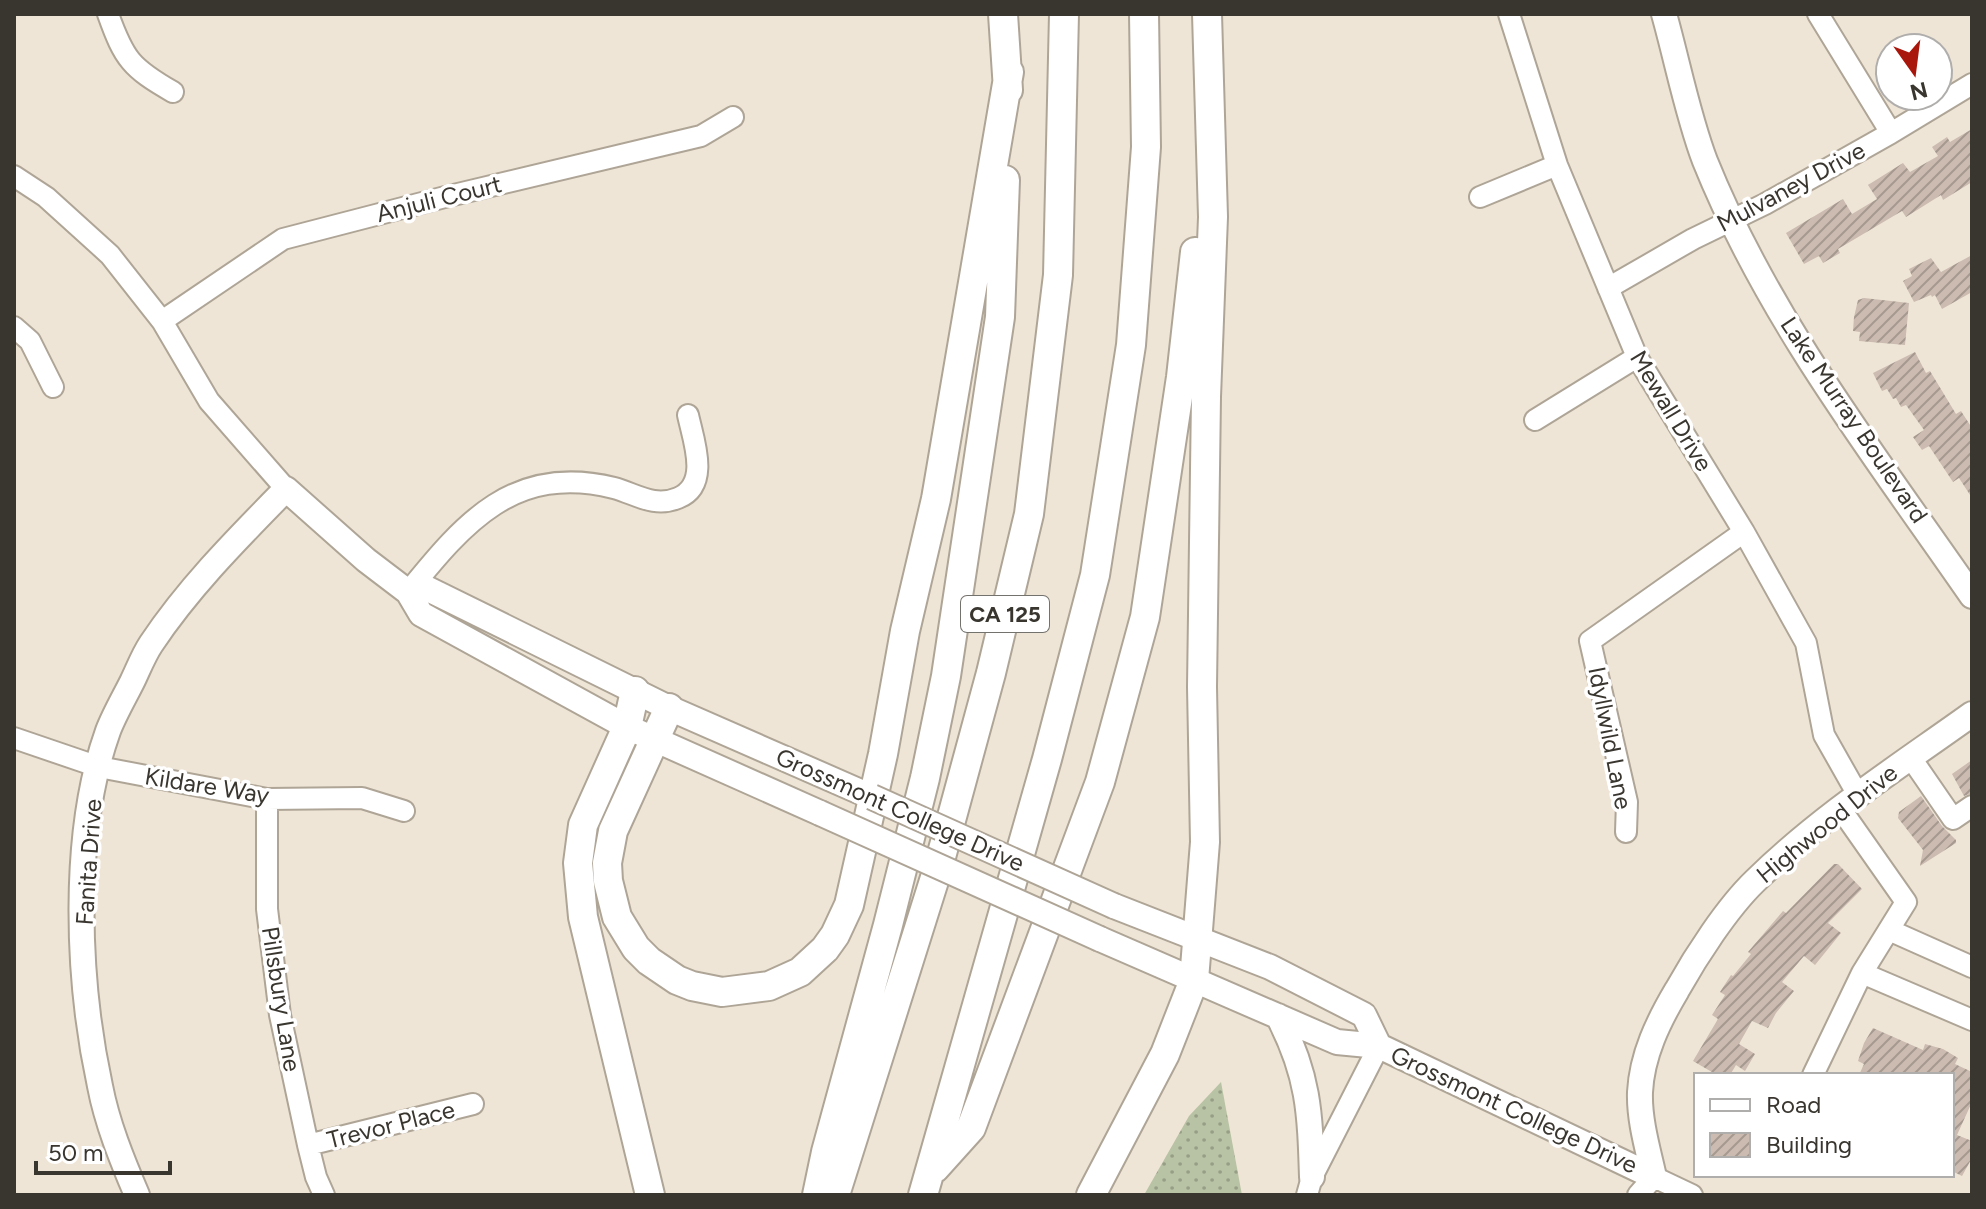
<svg xmlns="http://www.w3.org/2000/svg" width="1986" height="1209" font-family="Figtree,sans-serif">
<style>
.grass{fill:url(#grass-dots)}
.building{fill:url(#building-hatch)}
.lines{fill:none;stroke-linecap:round;stroke-linejoin:round}
.minor-casing{stroke:#afa597;stroke-width:24}
.major-casing{stroke:#afa597;stroke-width:28}
.highway-casing{stroke:#afa597;stroke-width:32}
.minor{stroke:#fff;stroke-width:20}
.major{stroke:#fff;stroke-width:24}
.highway{stroke:#fff;stroke-width:28}
.major-bridge-casing{stroke:#afa597;stroke-width:28;stroke-linecap:butt}
.major-bridge{stroke:#fff;stroke-width:24}
.labels{text-anchor:middle;stroke-width:7;stroke-linejoin:round;paint-order:stroke}
.shield{fill:#fff;stroke:#74726d;stroke-width:2}
.shield-label{font-size:22px;font-weight:bold;fill:#39352f}
.street-label{font-size:24px;fill:#39352f;stroke:#fff}
</style>
<defs>
<pattern id="grass-dots" width="8" height="8" patternUnits="userSpaceOnUse" patternTransform="scale(2)"><rect width="8" height="8" fill="#b8c2a4"/><path d="M2 2h.1M6 6h.1" fill="none" stroke="#979e86" stroke-width="1.8" stroke-linecap="round"/></pattern>
<pattern id="building-hatch" width="6" height="6" patternUnits="userSpaceOnUse" patternTransform="scale(2)"><rect width="6" height="6" fill="#cbbbb1"/><path d="M-1 1l2-2M0 6l6-6M5 7l2-2" fill="none" stroke="#a69990"/></pattern>
</defs>
<rect width="100%" height="100%" fill="#efe5d6"/>
<path class="grass" d="M1221,1082L1242,1195H1144L1189,1116Z"/>
<path class="building" d="M1972,129V182L1943,200L1941,195L1906,217L1902,211L1838,249L1840,253L1823,263L1819,256L1804,264L1786,233L1843,199L1852,214L1877,199L1868,185L1903,163L1910,172L1938,156L1932,147L1947,137L1950,142Z
M1972,255V292L1942,309L1935,295L1932,297L1931,295L1914,302L1903,281L1912,276L1909,269L1931,258L1941,272Z
M1864,298L1909,303L1905,345L1859,341L1860,332L1853,331L1854,317L1858,300Z
M1915,352L1926,373L1930,371L1956,414L1961,411L1972,428V498L1959,478L1953,482L1929,446L1922,450L1913,437L1924,430L1906,405L1901,407L1896,398L1893,399L1887,389L1882,391L1873,373Z
M1972,760V793L1964,796L1952,774Z
M1921,796L1942,826L1956,840V843L1920,866L1923,850L1898,818L1899,812Z
M1834,864H1838L1862,889L1828,923L1841,933L1815,965L1804,956L1782,982L1794,991L1776,1013L1768,1028L1752,1021L1739,1044L1755,1054L1745,1071L1736,1065L1730,1075H1717L1693,1061L1718,1019L1712,1015L1725,995L1720,992L1731,975L1733,976L1751,954L1748,952L1783,911L1786,913Z
M1873,1028L1923,1050L1925,1044L1943,1049L1958,1058L1955,1064L1972,1072V1102L1957,1135L1972,1141V1158L1962,1176L1952,1171V1075H1859L1864,1064L1858,1061L1864,1043Z"/>
<g class="lines">
<g class="minor-casing">
<path id="minor" d="M108,14C124,59 131,68 173,92
M1509,14L1557,165L1637,357L1744,532L1806,643L1824,735L1858,795
M1818,14L1891,133
M14,176L46,197L110,255L162,321L209,401L286,489
M1480,197L1557,165
M1608,288L1693,239L1765,204L1891,133L1972,84
M162,321L283,239L445,197L701,136L733,117
M14,327L30,341L53,387
M1535,420L1637,357
M408,592C464,523 514,463 614,488C636,494 654,508 678,498C711,485 693,439 688,415
M14,738L99,767L267,799L362,798L404,811
M1911,758L1953,819L1972,806
M267,799V909L280,1015L308,1145L316,1177L324,1195
M1840,808L1906,902L1862,973L1972,1020
M1626,832L1627,802L1590,641L1744,532
M1889,930L1972,967
M1813,1075L1862,973
M308,1145L473,1104
M1654,1177L1692,1195
M1307,1195L1312,1177L1379,1046
M1638,1195L1654,1177"/>
</g>
<g class="major-casing">
<path id="major" d="M1664,14C1677,60 1688,117 1705,161C1769,320 1876,457 1972,596
M408,592L426,588L669,708L872,797
M1114,906L1270,967L1364,1015L1379,1046
M1100,939L1337,1042L1379,1046L1654,1177
M1278,1016C1309,1075 1310,1113 1312,1177
M1654,1177C1648,1150 1639,1120 1640,1092C1642,1055 1658,1022 1677,990C1696,956 1727,908 1755,881C1820,817 1898,767 1972,714
M137,1195C122,1160 107,1123 100,1086C77,980 71,834 108,731C114,715 124,698 132,682C138,670 143,656 151,644C189,587 238,538 286,489L366,560L408,592L421,614L627,727L820,813"/>
</g>
<g class="highway-casing">
<path id="highway" d="M1003,14L1008,90
M635,691L627,727L583,825L578,863L583,917L650,1195
M669,708L613,831L607,863L608,881L617,917L636,948L649,961L677,980L692,986L722,992L769,986L800,972L825,949L835,935L849,905L883,754L905,631L936,499L1009,72
M935,1168L971,1128L1100,782L1145,617L1181,377L1195,252
M817,1195L826,1152L888,925L925,778L946,676L1000,317L1005,180
M835,1195L938,868L991,673L1029,514L1058,275L1064,14
M923,1195L1047,759L1095,575L1131,345L1146,147L1144,14
M1091,1195L1165,1054L1194,980L1205,842L1202,687L1206,397L1213,217L1207,14"/>
</g>
<use href="#minor" class="minor"/>
<use href="#major" class="major"/>
<use href="#highway" class="highway"/>
<g class="major-bridge-casing">
<path id="major-bridge" d="M872,797L1114,906
M820,813L1100,939"/>
</g>
<use href="#major-bridge" class="major-bridge"/>
</g>
<g class="labels">
<rect class="shield" x="961" y="596" width="88" height="36" rx="6"/>
<g class="shield-label">
<text x="1005" y="622">CA 125</text>
</g>
<g class="street-label">
<text transform="translate(1791 187) rotate(-28)" y="8">Mulvaney Drive</text>
<text transform="translate(439 199) rotate(-14)" y="8">Anjuli Court</text>
<text transform="translate(1671 411) rotate(59)" y="8">Mewall Drive</text>
<text transform="translate(1854 420) rotate(56)" y="8">Lake Murray Boulevard</text>
<text transform="translate(1610 738) rotate(79)" y="8">Idyllwild Lane</text>
<text transform="translate(207 786) rotate(9)" y="8">Kildare Way</text>
<text transform="translate(900 810) rotate(24)" y="8">Grossmont College Drive</text>
<text transform="translate(1827 824) rotate(-39)" y="8">Highwood Drive</text>
<text transform="translate(89 862) rotate(-86)" y="8">Fanita Drive</text>
<text transform="translate(281 999) rotate(81)" y="8">Pillsbury Lane</text>
<text transform="translate(1514 1110) rotate(25)" y="8">Grossmont College Drive</text>
<text transform="translate(391 1125) rotate(-14)" y="8">Trevor Place</text>
</g>
</g>
<rect width="1986" height="1209" fill="none" stroke="#39352f" stroke-width="32"/>
<rect x="1694" y="1073" width="260" height="104" fill="#ffffff" stroke="#b0aeac" stroke-width="2"/>
<rect x="1710" y="1099" width="40" height="12" fill="#ffffff" stroke="#b0aeac" stroke-width="2"/>
<text x="1766" y="1113" font-size="24" fill="#39352f">Road</text>
<rect x="1710" y="1133" width="40" height="24" fill="url(#building-hatch)" stroke="#b0aeac" stroke-width="2"/>
<text x="1766" y="1153" font-size="24" fill="#39352f">Building</text>
<g transform="translate(1914 72) rotate(166)"><circle r="38" fill="#ffffff" stroke="#b0aeac" stroke-width="2"/>
<path d="M0-6L14 30L0 20L-14 30Z" fill="#a9170c"/>
<text y="-12" font-size="22" font-weight="bold" text-anchor="middle" fill="#39352f">N</text>
</g>
<path d="M36 1161v12h134v-12" fill="none" stroke="#39352f" stroke-width="4"/>
<text x="48" y="1161" font-size="24" fill="#39352f" stroke="#ffffff" stroke-width="6" paint-order="stroke">50 m</text>
</svg>
